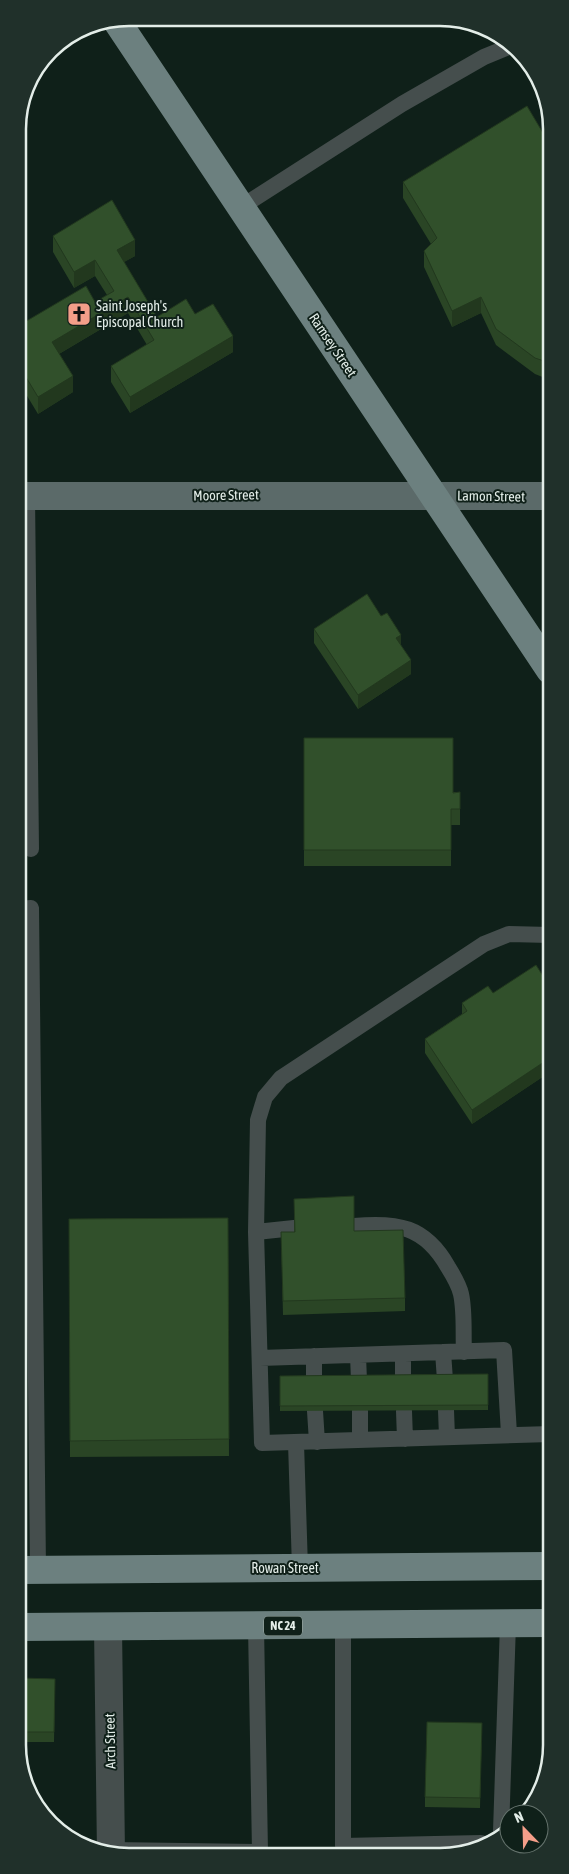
<svg xmlns="http://www.w3.org/2000/svg" width="569" height="1874" font-family="'Asap Condensed',sans-serif">
<style>
.lines{fill:none;stroke-linecap:round;stroke-linejoin:round}
.lane{stroke:#454e4d;stroke-width:16}
.street{stroke:#454e4d;stroke-width:28}
.secondary{stroke:#5b6a69;stroke-width:28}
.primary{stroke:#6c807f;stroke-width:28}
.wall{fill:#2a4525}
.shaded-wall{fill:#22381e}
.building{fill:#31502b;stroke:#22381e}
.labels{text-anchor:middle;stroke-width:4;stroke-linejoin:round;paint-order:stroke}
.shield{fill:#0f2019;stroke:#a3b0aa;stroke-width:1}
.shield-label{font-size:12px;font-weight:bold;fill:#e3ede8}
.poi-label{font-size:14px;fill:#e3ede8;stroke:#0f2019;text-anchor:start}
.street-label{font-size:14px;fill:#e3ede8;stroke:#0f2019}
.rim{fill:none;stroke:#e3ede8;stroke-width:2.5}
</style>
<rect width="100%" height="100%" fill="#0f2019"/>
<g class="lines">
<path class="lane" d="M241,207L402,104L484,57L511,46
M27,496L31,849
M19,909L31,908L38,1570
M550,935L509,934L484,944L281,1078L265,1097L258,1120L256,1232L262,1443L551,1434
M354,1226C397,1222 425,1226 448,1267C453,1275 459,1285 461,1294C465,1312 463,1334 464,1352
M256,1232L294,1228
M443,1352L445,1380
M403,1354V1381
M358,1355L359,1381
M314,1356V1381
M260,1358L504,1350L509,1434
M446,1410L447,1437
M315,1411L317,1442
M360,1411V1440
M404,1411L405,1439
M296,1443L300,1568
M343,1625V1846L481,1843
M501,1831L508,1624
M111,1850L260,1852L256,1626"/>
<path class="street" d="M108,1627L111,1854"/>
<path class="secondary" d="M18,496H550"/>
<path class="primary" d="M116,20L550,670
M19,1570L551,1566
M19,1627L551,1623"/>
</g>
<path class="wall" d="M549,143L550,380L535,374L496,345L481,313L452,327L424,267V251L431,244L403,198V182Z
M53,236L135,256L124,262L157,317L195,314L233,352L130,413L111,382V366L147,345L128,313L59,354L73,392L38,414L18,381V326L95,302L107,295L95,276L74,288L53,252Z
M314,629L401,646L411,674L358,709L314,643Z
M304,738L453,792H460V825H451V866H304Z
M550,987V1072L472,1124L425,1053V1039L462,1014V1003L493,993Z
M294,1199L354,1231L405,1298V1311L283,1315L281,1232H294Z
M228,1218L229,1456L70,1457L69,1219Z
M488,1374V1410L280,1411V1376Z
M20,1678L55,1679L54,1742H20Z
M482,1723L480,1808L425,1807V1797Z"/>
<path class="shaded-wall" d="M135,240V256L117,266V250Z
M95,260V276L74,288V272Z
M128,297V313L52,358V342Z
M481,297V313L452,327V311Z
M233,336V352L130,413V397Z
M73,376V392L38,414V397Z
M401,635V648L396,638Z
M411,660V674L358,709V695Z
M550,1058V1072L472,1124V1110Z"/>
<path class="building" d="M527,106L549,143L550,363L535,358L496,329L481,297L452,311L424,251L437,238L403,182Z
M112,200L135,240L117,250L157,317L186,299L195,314L213,304L233,336L130,397L111,366L154,340L128,297L52,342L73,376L38,397L18,364V326L86,286L95,302L114,291L95,260L74,272L53,236Z
M367,594L381,616L387,613L401,635L396,638L411,660L358,695L314,629Z
M304,738H453V793L460,792V809H451V850H304Z
M536,965L550,987V1058L472,1110L425,1039L467,1011L462,1003L488,986L493,993Z
M354,1196V1231L403,1230L405,1298L283,1301L281,1232H295L294,1199Z
M228,1218L229,1439L70,1441L69,1219Z
M488,1374V1405L280,1406V1376Z
M20,1678L55,1679L54,1732H20Z
M427,1722L482,1723L480,1798L425,1797Z"/>
<defs>
<g id="church-square" transform="scale(1.25)"><rect x="-9" y="-9" width="18" height="18" rx="4" fill="#f49e89" stroke="#0f2019"/><path d="M-1.2-6h2.4v3.5h3.3v2.4h-3.3V6h-2.4V-.1h-3.3v-2.4h3.3Z" fill="#111"/></g>
</defs>
<g fill-rule="evenodd">
<use href="#church-square" x="79" y="314"/>
</g>
<g class="labels">
<rect class="shield" x="264" y="1616.5" width="38" height="19" rx="4"/>
<g class="shield-label">
<text x="283" y="1630">NC 24</text>
</g>
<g class="poi-label">
<text x="96" y="311">Saint Joseph's<tspan x="96" dy="16">Episcopal Church</tspan></text>
</g>
<g class="street-label">
<text transform="translate(333 345) rotate(56)" y="5">Ramsey Street</text>
<text transform="translate(226 495) rotate(-1)" y="5">Moore Street</text>
<text transform="translate(491 496) rotate(1)" y="5">Lamon Street</text>
<text x="285" y="1573">Rowan Street</text>
<text transform="translate(110 1741) rotate(-91)" y="5">Arch Street</text>
</g>
</g>
<path d="M0 0H569V1874H0ZM129 26H440A103 103 0 0 1 543 129V1745A103 103 0 0 1 440 1848H129A103 103 0 0 1 26 1745V129A103 103 0 0 1 129 26Z" fill="#20302a" fill-rule="evenodd"/>
<path class="rim" d="M129 26H440A103 103 0 0 1 543 129V1745A103 103 0 0 1 440 1848H129A103 103 0 0 1 26 1745V129A103 103 0 0 1 129 26Z"/>
<g transform="translate(524 1829) rotate(337)"><circle r="24" fill="#0f2019" stroke="#64726c"/>
<path d="M0-4L9 19L0 12L-9 19Z" fill="#f49e89"/>
<text y="-8" font-size="14" font-weight="bold" text-anchor="middle" fill="#e3ede8">N</text>
</g>
</svg>
